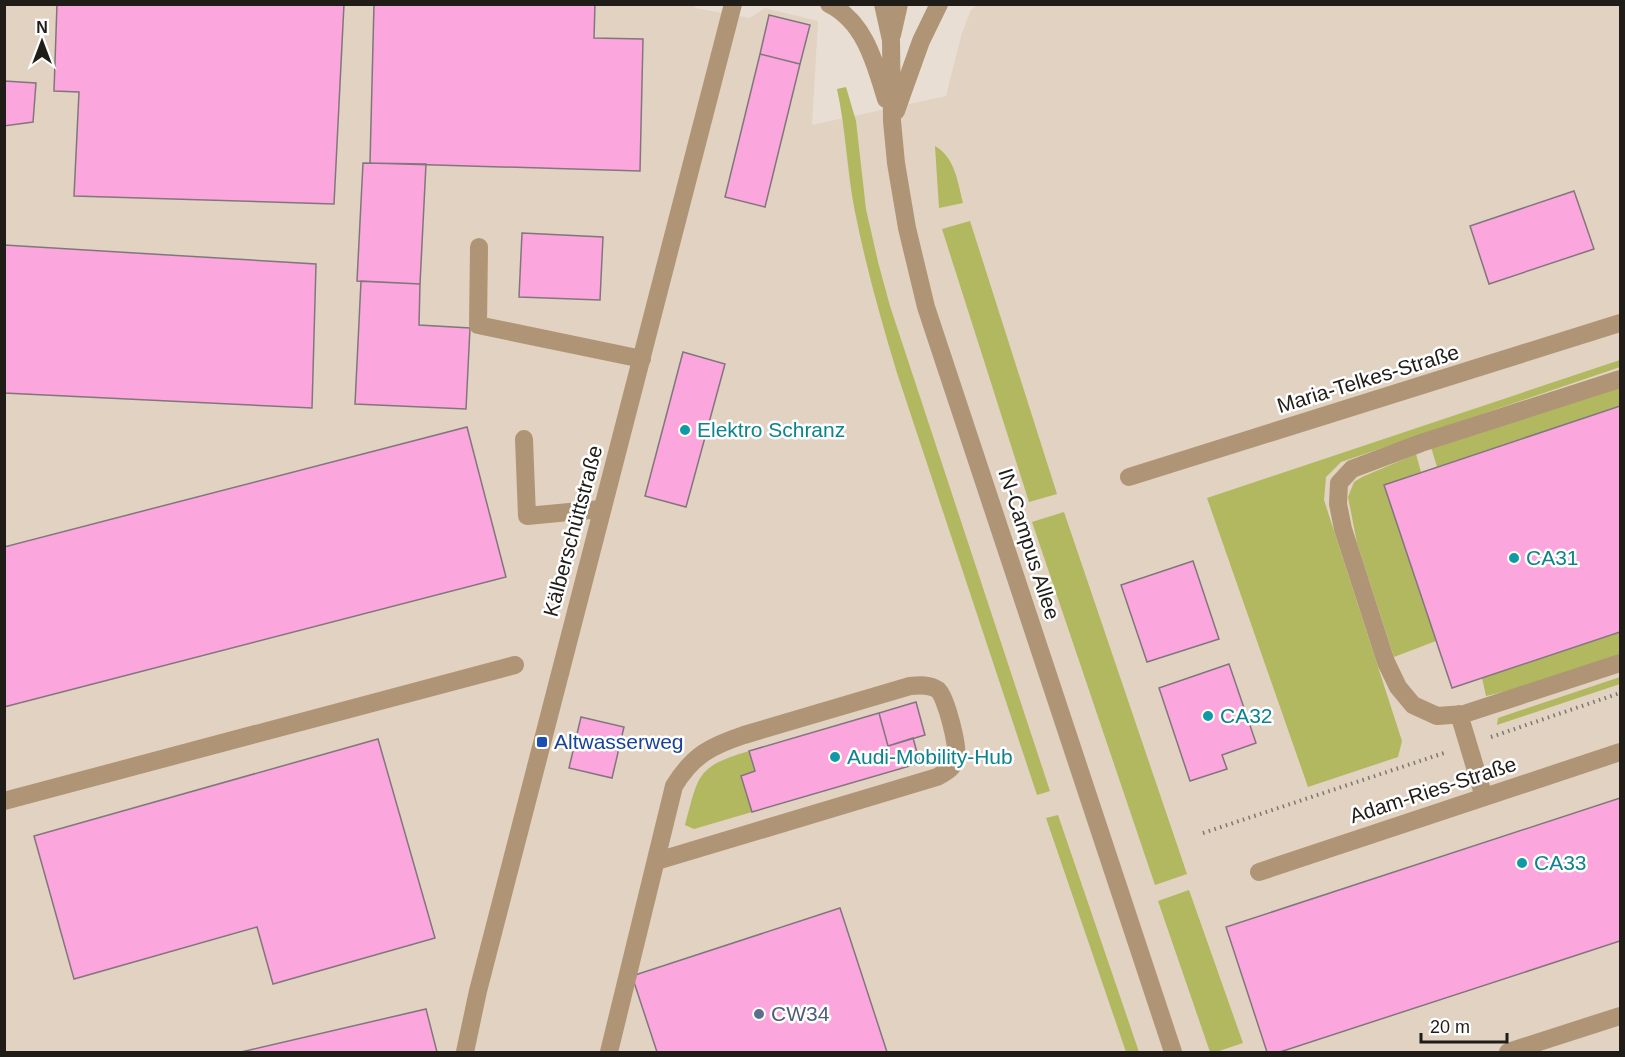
<svg xmlns="http://www.w3.org/2000/svg" width="1625" height="1057" font-family="Arial,sans-serif">
<style>
.built{fill:#e1d2c1}
.green{fill:#b2b860}
.building{fill:#fba6dc;stroke:#82767d;stroke-width:1.5}
.lines{fill:none;stroke-linecap:round;stroke-linejoin:round}
.path{stroke:#7d7770;stroke-width:4;stroke-dasharray:1.5 4.5;stroke-linecap:butt}
.minor{stroke:#af9575;stroke-width:18}
.culture-dot{fill:#0f9aa8;stroke:#fff;stroke-width:2}
.transit-dot{fill:#1a4fb4;stroke:#fff;stroke-width:2}
.service-dot{fill:#5c6f8a;stroke:#fff;stroke-width:2}
.labels{text-anchor:middle;stroke-width:5;stroke-linejoin:round;paint-order:stroke}
.street-label{font-size:21px;fill:#201d19;stroke:#fff}
.culture-label{font-size:21px;fill:#0d838f;stroke:#fff;text-anchor:start}
.transit-label{font-size:21px;fill:#164399;stroke:#fff;text-anchor:start}
.service-label{font-size:21px;fill:#4e5e75;stroke:#fff;text-anchor:start}
</style>
<rect width="100%" height="100%" fill="#e8ded3"/>
<path class="built" d="M696,4L695,8L750,18L765,8L818,21L812,125L946,96L962,33L971,10L977,5H1620V1052H5V5Z"/>
<path class="green" d="M846,87L856,121L866,209L878,262L890,306L1050,791L1037,795L897,373C881,320 866,267 855,212C847,172 846,130 837,89Z
M935,146C955,157 958,183 963,203L939,208Z
M970,221L1057,494L1029,502L942,229Z
M1620,360V367L1341,462L1326,477L1324,500L1402,741L1398,757L1308,787L1207,498Z
M1620,388V406L1437,467L1431,447Z
M1416,454L1421,472L1384,485L1436,641L1394,657L1357,543L1348,497L1354,482L1362,477Z
M1064,512L1187,874L1155,885L1032,522Z
M1620,632V658L1557,679L1486,696L1482,678Z
M1620,677V684L1497,725L1498,718Z
M749,751L755,771L741,776L752,812L694,829L685,825C699,774 696,767 749,751Z
M1058,815L1139,1052H1126L1046,818Z
M1189,890L1243,1043L1216,1052H1210L1158,901Z"/>
<path class="building" d="M57,4H344L334,204L74,196L79,92L54,91Z
M374,4H595L594,38L643,39L640,171L370,163Z
M769,15L810,25L800,64L760,54Z
M760,54L800,64L765,207L725,197Z
M4,81L36,83L33,122L4,126Z
M363,163L426,164L420,284L357,281Z
M1574,191L1594,249L1489,284L1470,226Z
M522,233L603,237L600,300L519,297Z
M4,245L316,264L312,408L4,393Z
M361,281L420,284L419,325L470,328L466,409L355,404Z
M683,352L725,364L686,507L645,496Z
M1620,406V632L1452,688L1384,485Z
M467,427L506,577L4,707V547Z
M1193,561L1219,639L1147,662L1121,585Z
M1229,664L1256,743L1222,755L1227,769L1190,781L1159,688Z
M916,702L925,735L888,746L879,713Z
M879,713L888,746L913,738L920,763L752,812L741,776L755,771L749,751Z
M581,717L624,727L612,778L569,768Z
M378,739L435,938L273,984L257,927L74,979L34,836Z
M1620,798V941L1280,1052H1267L1226,927Z
M840,908L887,1052H657L632,976Z
M426,1009L437,1052H241Z"/>
<g class="lines">
<path class="path" d="M1491,737L1620,693
M1203,833L1447,752"/>
<path class="minor" d="M829,4C865,22 875,63 886,99
M883,4L891,40L892,121L896,163L907,228L926,307L1173,1052
M892,35L899,4
M896,111L921,41L939,4
M479,247L478,325L642,359
M1620,379L1421,443L1352,469L1339,483L1338,504L1343,529L1386,662L1398,687L1413,705L1437,716L1464,714L1620,663
M524,439L527,516L601,509
M1129,477L1620,323
M1459,714L1484,797
M4,801L515,665
M1259,872L1620,752
M465,1052L478,991L733,4
M609,1052L674,786C693,755 711,746 744,735L910,686C919,685 930,684 938,690C946,697 959,748 956,758C954,768 946,772 937,777L657,861
M1508,1052L1620,1016"/>
</g>
<g class="culture-dot">
<circle cx="685" cy="430" r="6"/>
<circle cx="1514" cy="558" r="6"/>
<circle cx="1208" cy="716" r="6"/>
<circle cx="835" cy="757" r="6"/>
<circle cx="1522" cy="863" r="6"/>
</g>
<rect class="transit-dot" x="536" y="736" width="12" height="12" rx="3"/>
<circle class="service-dot" cx="759" cy="1014" r="6"/>
<g class="labels">
<g class="street-label">
<text transform="translate(1368 379) rotate(-17)" y="7">Maria-Telkes-Straße</text>
<text transform="translate(573 531) rotate(-75)" y="7">Kälberschüttstraße</text>
<text transform="translate(1029 544) rotate(72)" y="7">IN-Campus Allee</text>
<text transform="translate(1433 790) rotate(-18)" y="7">Adam-Ries-Straße</text>
</g>
<g class="culture-label">
<text x="697" y="437">Elektro Schranz</text>
<text x="1526" y="565">CA31</text>
<text x="1220" y="723">CA32</text>
<text x="847" y="764">Audi-Mobility-Hub</text>
<text x="1534" y="870">CA33</text>
</g>
<g class="transit-label">
<text x="554" y="749">Altwasserweg</text>
</g>
<g class="service-label">
<text x="771" y="1021">CW34</text>
</g>
</g>
<rect width="1625" height="1057" fill="none" stroke="#201d19" stroke-width="12"/>
<g transform="translate(42 42)" stroke="#ffffff" stroke-width="4.5" paint-order="stroke">
<path d="M0-4.5L10 22L0 15L-10 22Z" fill="#201d19"/>
<text y="-9" font-size="16" font-weight="bold" text-anchor="middle" fill="#201d19">N</text>
</g>
<path d="M1421 1033v9h86v-9" fill="none" stroke="#201d19" stroke-width="3"/>
<text x="1430" y="1033" font-size="18" fill="#201d19" stroke="#ffffff" stroke-width="4.5" paint-order="stroke">20 m</text>
</svg>
